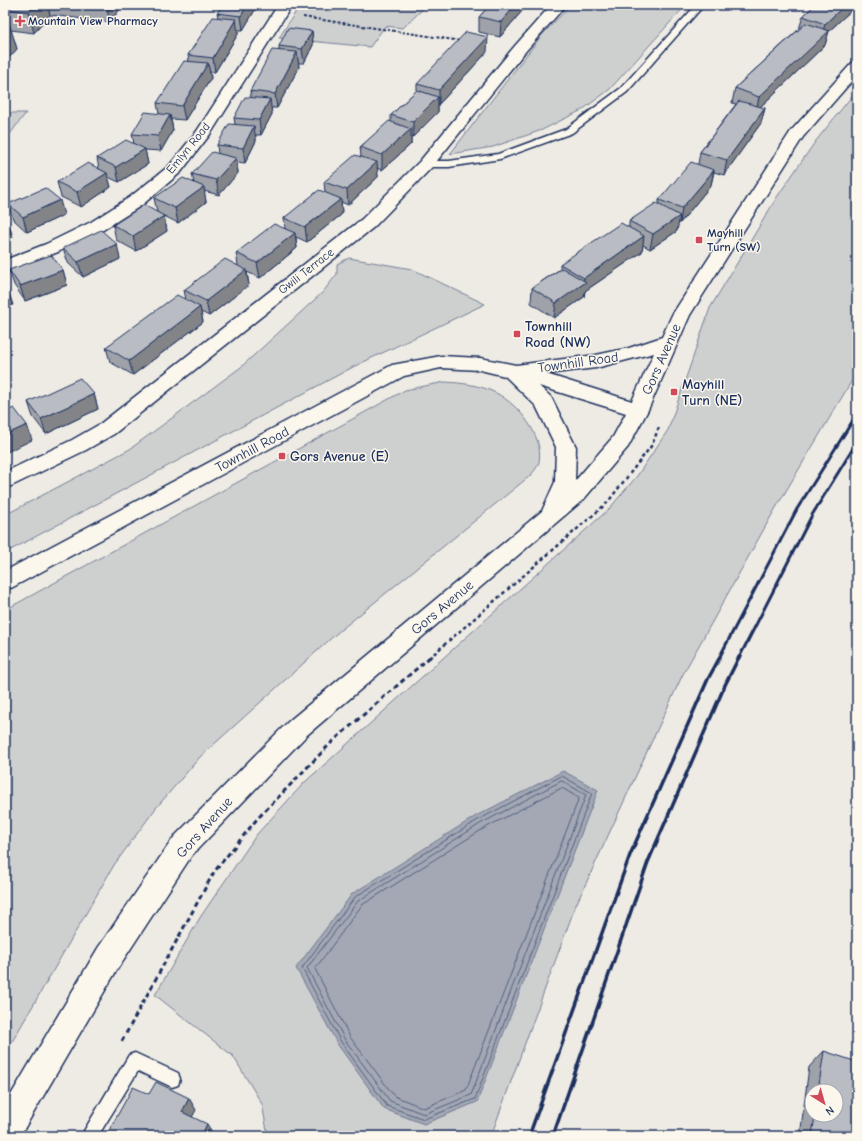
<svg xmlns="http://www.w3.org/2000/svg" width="862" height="1141" font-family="'Comic Neue',sans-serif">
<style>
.green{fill:#cecfcf;stroke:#747f96}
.water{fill:#a3a8b4;stroke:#6d7892}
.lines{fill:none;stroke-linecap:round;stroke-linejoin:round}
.shore{stroke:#515f80;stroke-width:1}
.service-casing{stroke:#1b2f5e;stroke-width:3}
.minor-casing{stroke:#1b2f5e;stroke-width:3}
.tertiary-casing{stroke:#1b2f5e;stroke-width:3}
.path-far2{stroke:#1b2f5e;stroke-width:2;stroke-dasharray:3 2;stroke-linecap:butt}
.path-far1{stroke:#1b2f5e;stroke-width:2.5;stroke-dasharray:3.5 3;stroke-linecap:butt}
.path{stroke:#1b2f5e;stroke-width:3;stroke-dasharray:5 3.5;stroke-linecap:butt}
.service{fill:#fbf7ec;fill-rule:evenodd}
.minor{fill:#fbf7ec;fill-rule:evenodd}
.tertiary{fill:#fbf7ec;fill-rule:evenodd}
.rail-far1{stroke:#1b2f5e;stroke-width:3}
.rail{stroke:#1b2f5e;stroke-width:3.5}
.wall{fill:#9fa2a8;stroke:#1b2f5e;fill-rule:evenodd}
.shaded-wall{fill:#828488;stroke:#1b2f5e}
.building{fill:#b9bcc3;stroke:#1b2f5e}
.poi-dot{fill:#d1495b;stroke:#fbf7ec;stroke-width:1.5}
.labels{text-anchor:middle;stroke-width:3;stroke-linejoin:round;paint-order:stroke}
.far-poi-label{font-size:12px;font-weight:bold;fill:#1b2f5e;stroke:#fbf7ec;text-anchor:start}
.far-street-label{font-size:12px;fill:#1b2f5e;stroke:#fbf7ec}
.poi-label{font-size:14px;font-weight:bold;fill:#1b2f5e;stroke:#fbf7ec;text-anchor:start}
.street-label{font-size:14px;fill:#1b2f5e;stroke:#fbf7ec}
</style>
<rect width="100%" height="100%" fill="#eeebe4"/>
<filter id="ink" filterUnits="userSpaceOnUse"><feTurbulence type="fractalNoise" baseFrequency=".025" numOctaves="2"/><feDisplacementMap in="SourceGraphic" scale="8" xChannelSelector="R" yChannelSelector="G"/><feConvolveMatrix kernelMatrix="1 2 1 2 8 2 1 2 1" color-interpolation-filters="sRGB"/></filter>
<g filter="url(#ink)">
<path class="green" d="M300,5H427L403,28L385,26L370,47L279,38Z
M571,5H686L609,90L582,110L542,130L493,147L450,154L542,35Z
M852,96H857V372L774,511L683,674L575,907L491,1136H268L262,1104L233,1056L155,995L201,916L257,834L305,782L609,509L637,476L668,430L710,308L777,197L815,142Z
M5,113H26L10,134L5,137Z
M349,258L412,269L485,304L355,366L5,553V515L130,449L241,367L323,292L337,274V264Z
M445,382C463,383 480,385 496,393C519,405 544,436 539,462C538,467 534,471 531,475L337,633L200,757L156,808L114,865L5,1054V610L389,399L405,390Z"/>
<path class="water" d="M563,771L598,790L477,1102L424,1124L384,1109L338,1045L296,968L352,894L476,816Z"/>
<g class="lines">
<path class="shore" d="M562,776L592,793L475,1099L424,1119L387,1106L341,1042L302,968L355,897L478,820Z
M562,781L586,795L471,1095L424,1114L390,1101L345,1040L307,968L358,901L480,824Z
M562,788L579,798L466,1090L424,1108L394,1096L350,1037L315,969L362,905L483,829Z"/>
<g class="service-casing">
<path id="service" d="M696,5H704L627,92L572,133L500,159L449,167H426L422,164L426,161H449L498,154L566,129L621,88Z
M135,1053L178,1073L180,1079L178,1085L172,1087L138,1071L98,1136H81L129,1055Z"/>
</g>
<g class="minor-casing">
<path id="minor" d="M278,5H292L211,133L181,172L142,205L103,230L58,252L5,272V260L46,244L91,222L130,197L169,166L197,131Z
M551,5H566L524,53L432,167L374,227L114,434L86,450L5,489V472L72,440L100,424L362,219L420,161L514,47Z"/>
</g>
<g class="tertiary-casing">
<path id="tertiary" d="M857,62V75L803,137L690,315L648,410L628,447L584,499L307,735L192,855L118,968L20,1136H5V1105L98,948L174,837L289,721L542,511L555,482L556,447L536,406L505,376L480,370L441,368L404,376L13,587L5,590V571L392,365L441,356L480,358L516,365L596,355L629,348L662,337L672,315L791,131L852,63ZM654,353L632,401L546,374L596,368ZM539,386L626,413L613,437L575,481L576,447L551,397Z"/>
</g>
<path class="path-far2" d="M303,17L461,41"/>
<path class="path-far1" d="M429,658L607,503L652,445L659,427"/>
<path class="path" d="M122,1041L214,872L257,819L331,743L430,657"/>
<use href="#service" class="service"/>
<use href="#minor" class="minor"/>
<use href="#tertiary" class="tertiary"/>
<path class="rail-far1" d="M719,658L797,509L857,414
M739,658L812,515L857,442"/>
<path class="rail" d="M529,1136L630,855L708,679L720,657
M553,1136L648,862L725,685L739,657"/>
</g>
<path class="wall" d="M5,5H123L110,22L50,15L34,33L11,30L17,49L5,62Z
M258,5L243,30H238V34L215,72H210L211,78L185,120L171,119L173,130L161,151L145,150L148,164L119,182L108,177L111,187L81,207L61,197L57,182L99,169L97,158L134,144L132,134L159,114L157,103L189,61L188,55L218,17L217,13Z
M490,5H527L500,37L479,32V17Z
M815,5H857L829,31L825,45L760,107L765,108L761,123L724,175L714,172L711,185L680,223H678L677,231L650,249L643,245L642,252L585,291L584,297L554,318L531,303L532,288L560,269V264L629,228V221L659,204V200L698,164L700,152L736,104L732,103L735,88L799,29L803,16Z
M312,31L313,45L304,63H298L299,67L277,108H271L272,114L261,135H256V141L245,163L237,162L238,173L219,195L204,191L206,202L178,223L164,216L167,231L136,251L116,240L113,225L157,212L154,198L194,183L192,174L218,154L217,145L235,124L234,118L251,97L250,91L279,50V46Z
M487,52L439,104H438V112L413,137L411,136V144L382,170L377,168L378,177L348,205L341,202L342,214L307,242L296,237L297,248L260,278L247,272L249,285L209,316L201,312L203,322L133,375L110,362L106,347L186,300L184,290L238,265L236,253L285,229L284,218L325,192L324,182L361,157L360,147L391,122V115L417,90V84Z
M8,204L64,215L27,232L13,219Z
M63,248L120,259L83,277L68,263Z
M9,270H63L67,285L25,301L14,285Z
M94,394L98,409L46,434L33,417L28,402Z
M824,1051L857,1136H800L809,1067ZM812,1091H836V1115H812Z"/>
<path class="shaded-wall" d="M35,5H48L50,15L34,33L29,12Z
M106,5H123L110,22Z
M247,5H258L243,30L241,16Z
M516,5H527L500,37L501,22Z
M845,5H857L829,31L825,45L756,111L759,97L821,38L825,24Z
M236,19L238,34L215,72L213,58Z
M9,23L17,49L5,62V27Z
M312,31L313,45L304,63L302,49Z
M488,37L487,52L439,104V90Z
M297,52L299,67L277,108L275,94Z
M208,63L211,78L185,120L182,106Z
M438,97V112L413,137V122Z
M270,99L272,114L261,135L259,120Z
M765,108L761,123L724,175L727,160Z
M170,115L173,130L161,151L158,136Z
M254,126L256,141L245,163L243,148Z
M411,129V144L382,170V155Z
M145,149L148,164L119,182L116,167Z
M236,158L238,173L219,195L216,180Z
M377,162L378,177L348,205L347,190Z
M714,170L711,185L680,223L682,208Z
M107,173L111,187L81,207L77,192Z
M204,187L206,202L178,223L175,208Z
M341,199L342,214L307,242L305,227Z
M60,200L64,215L27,232L23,217Z
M164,216L167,231L136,251L133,236Z
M680,216L677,231L650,249L653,234Z
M8,222L13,237L5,240V223Z
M295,233L297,248L260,278L257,263Z
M644,236L642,252L585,291L584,297L554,318L556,303L583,284L584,278Z
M117,244L120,259L83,277L78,262Z
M63,270L67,285L25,301L20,286Z
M246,270L249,285L209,316L206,301Z
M8,290L13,305L5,308V291Z
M200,307L203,322L133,375L129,361Z
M94,394L98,409L46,434L41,419Z
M27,425L32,440L5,453V435Z
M189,1098L196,1110L189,1123L182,1112Z
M207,1124L214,1135V1136H201Z"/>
<path class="building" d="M5,5H35L29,12L5,9Z
M223,5H247L241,16L217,13Z
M490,5H516L501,22L479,17Z
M815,5H845L825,24L803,16Z
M213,17L236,19L213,58L188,55Z
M5,22L9,23L5,27Z
M806,23L829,31L759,97L735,88Z
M288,28L312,31L302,49L279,46Z
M466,32L488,37L439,90L417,84Z
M272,50L297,52L275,94L250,91Z
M184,61L208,63L182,106L157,103Z
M417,90L438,97L413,122L391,115Z
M245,97L270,99L259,120L234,118Z
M739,101L765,108L727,160L700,152Z
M145,112L170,115L158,136L132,134Z
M389,121L411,129L382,155L360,147Z
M229,124L254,126L243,148L217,145Z
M126,140L145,149L116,167L97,158Z
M212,152L236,158L216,180L192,174Z
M355,155L377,162L347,190L324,182Z
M691,162L714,170L682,208L659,200Z
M88,163L107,173L77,192L57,182Z
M183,178L204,187L175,208L154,198Z
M45,188L60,200L23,217L8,204Z
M319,190L341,199L305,227L284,218Z
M656,203L680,216L653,234L629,221Z
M144,205L164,216L133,236L113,225Z
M5,218L8,222L5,223Z
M621,223L644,236L584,278L560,264Z
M274,224L295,233L257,263L236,253Z
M101,230L117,244L78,262L63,248Z
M51,255L63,270L20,286L9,270Z
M225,259L246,270L206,301L184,290Z
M562,268L586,282L556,303L532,288Z
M5,285L8,290L5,291Z
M177,295L200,307L129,361L106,347Z
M80,378L94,394L41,419L28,402Z
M14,408L27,425L5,435V412Z
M824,1051L857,1062V1136H812L815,1115H836V1091H818Z
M156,1082L189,1098L182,1112L207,1124L201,1136H106L133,1087L149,1094Z"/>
</g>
<g class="poi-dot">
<path d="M18 15h4v4h4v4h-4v4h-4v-4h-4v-4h4z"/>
<rect x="695" y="236" width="8" height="8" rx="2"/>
<rect x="513" y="330" width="8" height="8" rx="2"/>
<rect x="670" y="388" width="8" height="8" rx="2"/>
<rect x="278" y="452" width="8" height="8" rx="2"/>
</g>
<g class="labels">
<g class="far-poi-label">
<text x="28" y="25">Mountain View Pharmacy</text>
<text x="707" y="237">Mayhill<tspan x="707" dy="14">Turn (SW)</tspan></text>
</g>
<g class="far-street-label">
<text transform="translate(188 148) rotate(-51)" y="4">Emlyn Road</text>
<text transform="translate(306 271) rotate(-38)" y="4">Gwili Terrace</text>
</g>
<g class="poi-label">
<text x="525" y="331">Townhill<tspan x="525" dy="16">Road (NW)</tspan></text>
<text x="682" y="389">Mayhill<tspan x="682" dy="16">Turn (NE)</tspan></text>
<text x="290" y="461">Gors Avenue (E)</text>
</g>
<g class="street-label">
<text transform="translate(661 359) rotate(-66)" y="5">Gors Avenue</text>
<text transform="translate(578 362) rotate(-8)" y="5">Townhill Road</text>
<text transform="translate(252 449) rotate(-28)" y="5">Townhill Road</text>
<text transform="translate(442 607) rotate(-40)" y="5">Gors Avenue</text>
<text transform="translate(204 827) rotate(-48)" y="5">Gors Avenue</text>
</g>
</g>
<rect width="862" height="1141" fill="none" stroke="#fbf7ec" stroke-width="20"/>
<rect x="10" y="10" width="842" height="1121" fill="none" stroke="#1b2f5e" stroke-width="1.5" filter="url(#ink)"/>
<g transform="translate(824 1103) rotate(143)"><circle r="19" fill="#fbf7ec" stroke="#a1a7b3"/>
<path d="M0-3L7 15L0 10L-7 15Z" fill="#d1495b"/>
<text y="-6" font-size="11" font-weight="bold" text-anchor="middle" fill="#1b2f5e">N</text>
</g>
</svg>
